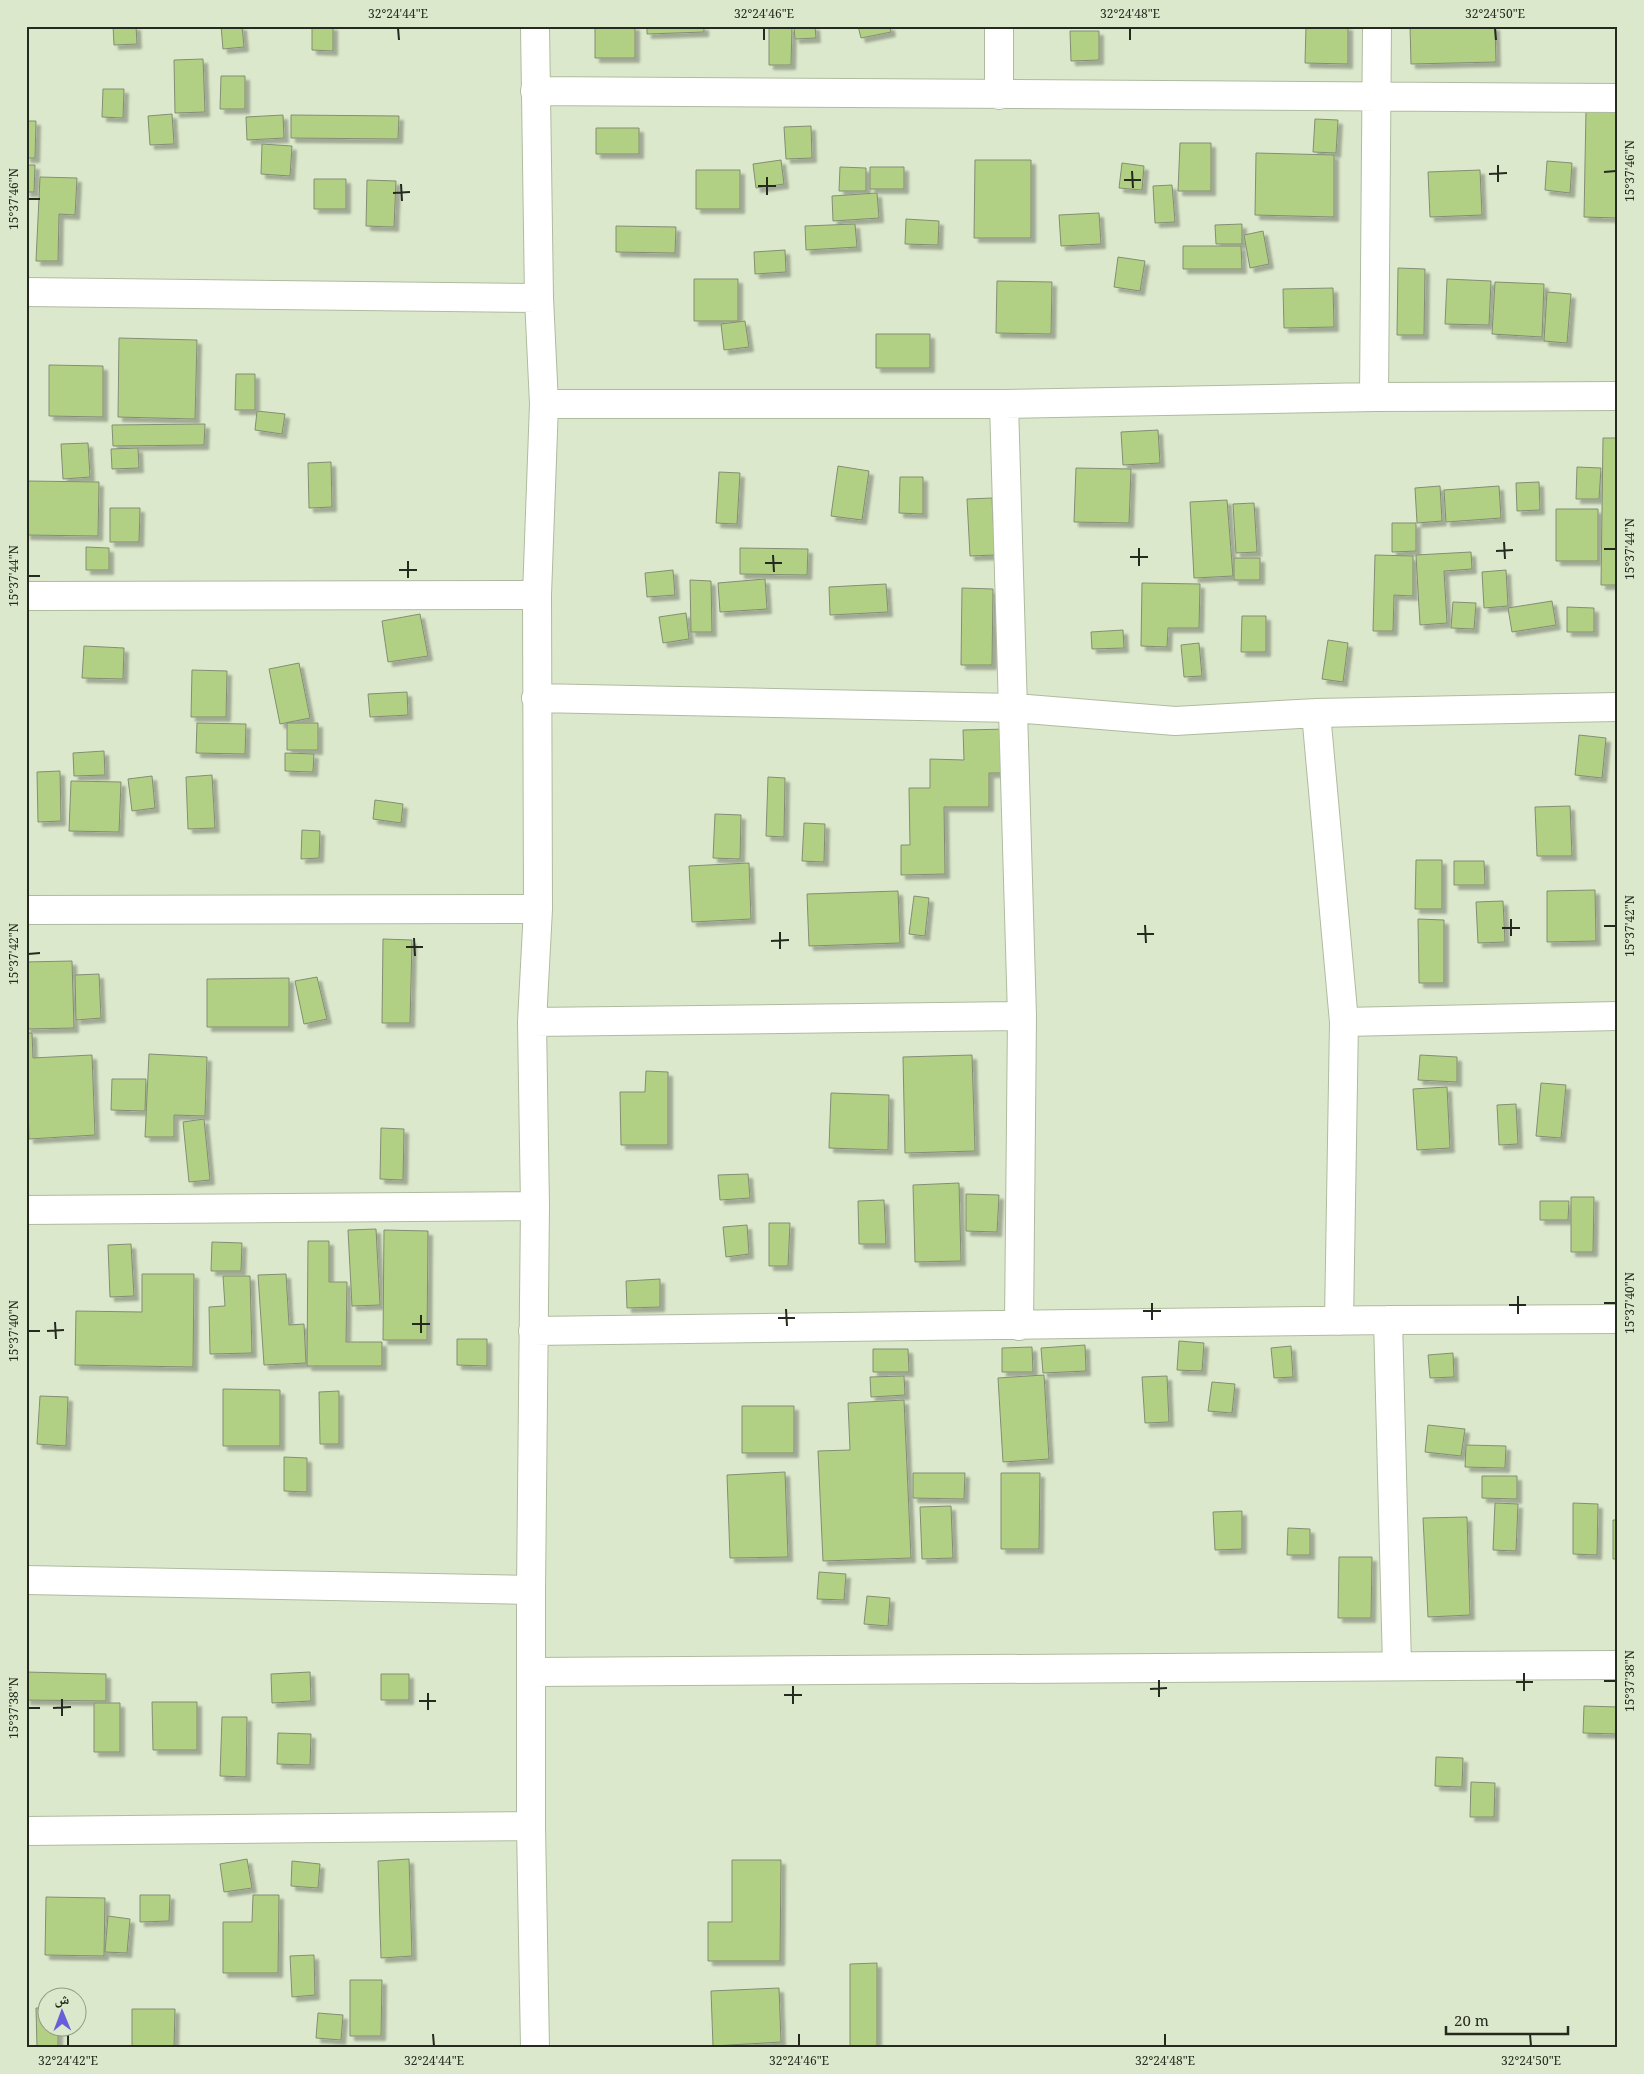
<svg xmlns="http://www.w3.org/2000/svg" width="1644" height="2074" font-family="'Noto Serif','Noto Naskh Arabic',serif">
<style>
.building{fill:#b1d083;stroke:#838e74;filter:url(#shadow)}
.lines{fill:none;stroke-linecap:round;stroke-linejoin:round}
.street-casing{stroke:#afbb9f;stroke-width:30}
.street{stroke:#fff;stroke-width:28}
.ticks{fill:none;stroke:#252a1f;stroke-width:2}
.neatline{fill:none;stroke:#252a1f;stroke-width:2}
.ticks-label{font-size:12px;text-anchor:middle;fill:#252a1f}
</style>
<defs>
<filter id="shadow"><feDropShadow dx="4.5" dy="4.5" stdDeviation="1" flood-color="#0004"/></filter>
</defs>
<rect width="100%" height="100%" fill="#dce8cb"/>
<path class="building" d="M113,26H136L137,44L114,45Z
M221,26H242L244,47L223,49Z
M312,26H333V51L312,50Z
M595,26H635V58H595Z
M647,26H704V32L647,34Z
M769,26H792L791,65H769Z
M794,26H815L816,38L795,39Z
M858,26H890L891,32L861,38Z
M1306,26H1348V64L1305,63Z
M1410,26H1495L1496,62L1411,64Z
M1070,31H1099V60L1071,61Z
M203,59L205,112L175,113L174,60Z
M221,76H245V109H220Z
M103,89H124L123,118L102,117Z
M1586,110H1618V218L1584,217Z
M172,114L174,144L150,145L148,116Z
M283,115L284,138L247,140L246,117Z
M291,115L399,116L398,139L291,138Z
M1315,119L1338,120L1336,153L1313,152Z
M26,121H36L35,158H26Z
M811,126L812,158L786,159L784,127Z
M596,128H639V154H596Z
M1180,143H1211V191H1178Z
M262,144L292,146L290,176L261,174Z
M1256,153L1334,155V217L1255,215Z
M781,160L784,184L756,188L753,164Z
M975,160H1031V238H974Z
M1547,161L1572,163L1570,193L1545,190Z
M1122,163L1144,166L1142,190L1119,188Z
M26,165H35L34,192H26Z
M840,167L866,168V191H839Z
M870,167H904V189H870Z
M696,170H740V209H696Z
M1480,170L1482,215L1430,217L1428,172Z
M40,177L77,178L75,215L59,214L58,261H36Z
M314,179H346V209H314Z
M367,180L396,181L394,227L366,226Z
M1172,185L1175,222L1155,223L1153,186Z
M877,193L879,218L833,221L832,196Z
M1099,213L1101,244L1061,246L1059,215Z
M906,219L939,221L938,245L905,244Z
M855,224L857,247L806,250L805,226Z
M1242,224V244H1216L1215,225Z
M616,226L676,227L675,253L616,252Z
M1263,231L1269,264L1250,268L1244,235Z
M1183,246H1241L1242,269H1183Z
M785,250L786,272L755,274L754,252Z
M1118,257L1145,261L1140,291L1114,287Z
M1398,268L1425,269L1424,335H1397Z
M694,279H738V321H694Z
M1447,279L1491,281L1489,325L1445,324Z
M997,281L1052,282L1051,334L996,333Z
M1495,282L1544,284L1542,337L1492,334Z
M1333,288L1334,327L1284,328L1283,289Z
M1547,292L1571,294L1567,343L1544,341Z
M745,321L749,347L724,350L721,324Z
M876,334H930V368H876Z
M119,338L197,340L195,419L118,417Z
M49,365L103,366V417L49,416Z
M236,374H255V410H235Z
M257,411L285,414L282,434L255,430Z
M205,424L204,445L113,446L112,425Z
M1158,430L1160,463L1123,465L1121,432Z
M1603,438H1618V585H1601Z
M88,443L90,477L63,479L61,444Z
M138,448L139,468L112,469L111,449Z
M331,462L332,507L309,508L308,463Z
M838,466L869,471L862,520L831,516Z
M1577,467L1601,468L1599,499H1576Z
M1076,468L1131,469L1129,523L1074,522Z
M719,472L740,473L737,524L716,523Z
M900,477H923V514L899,513Z
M26,481L99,482L98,536L26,535Z
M1539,482L1540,510L1517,511L1516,483Z
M1440,486L1442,521L1417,523L1415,488Z
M1499,486L1501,518L1446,522L1444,490Z
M992,498L995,555L970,556L967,499Z
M1227,500L1233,576L1194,578L1190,502Z
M1254,503L1257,552L1236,553L1233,504Z
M110,508H140L139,542H110Z
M1556,509H1598V561H1556Z
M1392,523H1416V551L1392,552Z
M86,547L109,548V570H86Z
M740,548L808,549L807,575L740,574Z
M1471,552L1472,569L1444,571L1447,623L1420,625L1416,555Z
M1375,555L1413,556V596L1394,595L1393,631H1373Z
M1234,558H1260V580H1234Z
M673,570L675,595L647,597L645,573Z
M1506,570L1508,606L1484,608L1482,572Z
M765,579L767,609L720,612L718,583Z
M690,580L711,581L712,632H691Z
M1142,583L1200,584L1199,628H1168L1167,647L1141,646Z
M886,584L888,612L830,615L829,587Z
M962,588L993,589L992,665H961Z
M1552,601L1556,625L1512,632L1508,608Z
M1453,602L1476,603L1474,629L1451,628Z
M1567,607L1594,608V632H1567Z
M686,613L689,639L663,643L659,617Z
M420,614L428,656L388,662L382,621Z
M1242,616H1266V652H1241Z
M1123,630L1124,648L1092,649L1091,632Z
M1328,640L1348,643L1343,682L1322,679Z
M1199,643L1202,676L1184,677L1181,645Z
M84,646L124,648L123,679L82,678Z
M299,663L310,718L280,724L269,669Z
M192,670L227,671L226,717H191Z
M407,692L408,715L370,717L368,694Z
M197,723L246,724L245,754L196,753Z
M287,723H318V750H287Z
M1009,729L1010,773H989V807H944L945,874L901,875V845H910L909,788H930V759L964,760L963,730Z
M1579,735L1606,738L1602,778L1575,775Z
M104,751L105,775L74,776L73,753Z
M285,753L314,754L313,772L285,771Z
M60,771L61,821L38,822L37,772Z
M212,775L215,828L188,829L186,777Z
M152,776L155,808L132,811L128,779Z
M768,777L785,778L784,837L766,836Z
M71,781L121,782L119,832L69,831Z
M375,800L403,804L401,823L373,819Z
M1570,806L1572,856H1537L1535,807Z
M715,814L741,815L740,859L713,858Z
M804,823L825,824L824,862L802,861Z
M302,830L320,831L319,858L301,859Z
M1416,860H1442V909H1415Z
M1454,861H1484L1485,885H1454Z
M749,863L751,919L692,922L689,866Z
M1595,890L1596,941L1547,942V891Z
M898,891L900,943L809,946L807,894Z
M914,896L929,898L925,936L909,934Z
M1503,901L1505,942L1478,943L1476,902Z
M1418,919L1444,920V983H1419Z
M383,939L412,940L410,1023H382Z
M72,961L74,1028L26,1029V962Z
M99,974L101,1018L76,1020L75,975Z
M317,977L327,1019L304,1024L295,981Z
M289,978V1027H207V979Z
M26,1033H32L33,1058L92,1055L95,1135L29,1139Z
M149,1054L207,1057L205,1116L174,1115V1137H145Z
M972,1055L975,1151L905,1153L903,1057Z
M1420,1055L1457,1057V1082L1418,1080Z
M646,1071L668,1072V1145H621L620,1092H645Z
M112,1079H146L145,1111L111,1110Z
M1541,1083L1566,1085L1561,1138L1536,1136Z
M1447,1087L1450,1148L1417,1150L1413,1089Z
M831,1093L889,1095L888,1150L829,1148Z
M1516,1104L1518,1144L1499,1145L1497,1105Z
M204,1119L210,1180L189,1182L183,1122Z
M381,1128L404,1129L403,1180L380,1179Z
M748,1174L750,1198L720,1200L718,1175Z
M959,1183L961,1261L915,1262L913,1185Z
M966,1194L999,1195L997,1232L966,1231Z
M1571,1197H1594L1593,1252H1571Z
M884,1200L886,1244H859L858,1201Z
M1540,1201H1569L1568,1220H1540Z
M769,1223H790L788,1266H769Z
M747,1225L749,1254L726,1257L723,1227Z
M376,1229L380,1305L352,1306L348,1230Z
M384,1230L428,1231L427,1340H383Z
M308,1241H329V1282H347L346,1342H382V1366H307Z
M212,1242L242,1243L241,1271H211Z
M131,1244L134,1296L110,1297L108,1245Z
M142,1274H194L193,1367L75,1365L76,1311L142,1312Z
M286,1274L289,1325L304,1324L306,1363L264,1365L258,1275Z
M223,1276H250L252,1353L210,1354L209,1307L225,1306Z
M660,1279V1307L627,1308L626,1281Z
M457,1339H487V1366L457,1365Z
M1179,1341L1204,1343L1202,1371L1177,1370Z
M1085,1345L1086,1371L1043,1373L1041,1348Z
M1291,1346L1293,1377L1274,1378L1271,1348Z
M1032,1347L1033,1372H1002V1348Z
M873,1349H908L909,1372H873Z
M1453,1353L1454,1377L1430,1378L1428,1355Z
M1044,1375L1049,1459L1003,1462L998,1378Z
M904,1376L905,1395L871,1397L870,1377Z
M1167,1376L1169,1422L1145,1423L1142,1377Z
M1212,1382L1235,1384L1232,1413L1208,1411Z
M223,1389L280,1390V1446H223Z
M339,1391V1444H320L319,1392Z
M40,1396L68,1397L66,1446L37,1444Z
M904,1400L911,1558L823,1561L818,1451L850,1450L848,1403Z
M742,1406H794V1453H742Z
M1428,1425L1465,1429L1461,1456L1425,1452Z
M1466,1445L1506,1446L1505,1468L1465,1467Z
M284,1457L307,1458V1492L284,1491Z
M785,1472L788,1557L730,1558L727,1475Z
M913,1473H965L964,1499L913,1498Z
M1001,1473H1040L1039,1549H1001Z
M1482,1476H1517V1499L1482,1498Z
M1495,1503L1518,1504L1516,1551L1493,1550Z
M1573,1503L1598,1504L1597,1555L1573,1554Z
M951,1506L953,1558L922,1559L920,1507Z
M1242,1511V1549L1215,1550L1213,1512Z
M1467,1517L1470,1615L1428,1617L1423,1518Z
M1613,1520H1618V1559H1613Z
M1288,1528L1310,1529V1555H1287Z
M1339,1557H1372L1371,1618H1338Z
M819,1572L846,1574L844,1600L817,1599Z
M867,1596L890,1598L888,1626L864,1624Z
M26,1672L106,1674V1701L26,1700Z
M310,1672L311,1701L272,1703L271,1674Z
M381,1674H409V1700H381Z
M152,1702H197V1750H153Z
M94,1703H120V1752H94Z
M1584,1706L1618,1707V1734L1583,1733Z
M222,1717H247L246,1777L220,1776Z
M278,1733L311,1734L310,1765L277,1764Z
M1436,1757L1463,1758L1462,1787L1435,1786Z
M1471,1782L1495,1783L1494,1817H1470Z
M247,1859L252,1888L224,1892L220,1864Z
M409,1859L412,1956L381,1958L378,1861Z
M732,1860H781L780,1961H708V1922H732Z
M292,1861L320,1864L318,1888L291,1886Z
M140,1895H170L169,1921L140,1922Z
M253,1895H279L278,1973H223V1922H252Z
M46,1897L105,1898L104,1956L45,1955Z
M108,1916L130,1919L127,1953L105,1952Z
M314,1955L315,1995L292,1997L290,1956Z
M877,1963V2048H850V1964Z
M350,1980H382L381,2036H350Z
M779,1988L781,2042L713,2046L711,1991Z
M36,2008H48V2026H58V2048H37Z
M132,2009H175L174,2048H132Z
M318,2013L343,2015L341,2040L316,2038Z"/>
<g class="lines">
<g class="street-casing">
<path id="street" d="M535,26L539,298L544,404L537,595L538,909L532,1022L535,1206L531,1590V1826L535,2048
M535,91L1618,98
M999,95V26
M26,292L539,298
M1374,397L1377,26
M544,404H1004L1374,397L1618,396
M1004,404L1022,1016L1019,1326
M26,596L537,595
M536,698L1014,708L1175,721L1316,713L1618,707
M1316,713L1344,1022L1339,1321
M26,910L538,909
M532,1022L1022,1016
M1344,1022L1618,1016
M26,1210L535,1206
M1388,1320L1397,1665
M533,1331L1388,1320L1618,1319
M26,1580L531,1590
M532,1672L1618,1665
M26,1831L531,1826"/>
</g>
<use href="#street" class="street"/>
</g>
<path class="ticks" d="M398,28L399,40M764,28V40M1130,28V40M1495,28L1496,40M1498,165V182M1132,171L1133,188M1604,172L1616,171M1489,174L1507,173M767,177V195M1124,180H1141M401,184L402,201M758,186H776M393,193L410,192M28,199H40M1504,542L1505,559M1139,548V566M1604,549H1616M1496,551L1513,550M773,555L774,572M1130,557H1148M408,561V578M765,563H782M399,570H417M28,576H40M1511,919V936M1145,925L1146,943M1604,926H1616M1502,928H1520M780,932V949M1137,934H1154M414,938L415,956M771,941L789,940M406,947H423M28,954L40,953M1518,1296V1314M1152,1303V1320M1604,1303H1616M1509,1305H1526M786,1309L787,1326M1143,1311H1161M421,1315V1333M778,1318H795M55,1322L56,1339M412,1324H430M28,1331H40M47,1331L64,1330M1524,1673V1691M1159,1680V1697M1604,1681H1616M1516,1682H1533M793,1686V1704M1150,1689L1167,1688M428,1693V1710M784,1695H802M62,1699V1716M419,1701H436M28,1708H40M53,1708L71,1707M68,2034V2046M433,2034L434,2046M799,2034V2046M1165,2034V2046M1530,2034L1531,2046"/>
<rect width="1644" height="2074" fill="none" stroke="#dce8cb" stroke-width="55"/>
<g transform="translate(62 2012) rotate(359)"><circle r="24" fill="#dce8cb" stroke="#939c86"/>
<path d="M0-4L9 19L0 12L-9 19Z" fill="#665fd9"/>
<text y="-8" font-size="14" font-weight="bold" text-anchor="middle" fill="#252a1f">ش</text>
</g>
<path d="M1446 2026v8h122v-8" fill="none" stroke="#252a1f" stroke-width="2.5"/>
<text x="1454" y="2026" font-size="15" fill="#252a1f" stroke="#dce8cb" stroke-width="4" paint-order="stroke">20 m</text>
<rect x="28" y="28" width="1588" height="2018" class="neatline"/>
<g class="ticks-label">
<text x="398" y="18">32°24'44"E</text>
<text x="764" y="18">32°24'46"E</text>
<text x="1130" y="18">32°24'48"E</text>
<text x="1495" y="18">32°24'50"E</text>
<text transform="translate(1630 171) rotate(-90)" y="4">15°37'46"N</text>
<text transform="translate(14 199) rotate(-90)" y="4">15°37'46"N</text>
<text transform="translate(1630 549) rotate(-90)" y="4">15°37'44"N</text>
<text transform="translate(14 576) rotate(-90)" y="4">15°37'44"N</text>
<text transform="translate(1630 926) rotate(-90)" y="4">15°37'42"N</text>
<text transform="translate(14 954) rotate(-90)" y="4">15°37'42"N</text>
<text transform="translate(1630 1303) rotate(-90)" y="4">15°37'40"N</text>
<text transform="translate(14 1331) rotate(-90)" y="4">15°37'40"N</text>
<text transform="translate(1630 1681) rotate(-90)" y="4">15°37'38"N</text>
<text transform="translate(14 1708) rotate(-90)" y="4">15°37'38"N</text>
<text x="68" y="2065">32°24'42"E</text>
<text x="434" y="2065">32°24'44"E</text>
<text x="799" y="2065">32°24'46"E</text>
<text x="1165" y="2065">32°24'48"E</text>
<text x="1531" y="2065">32°24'50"E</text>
</g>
</svg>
